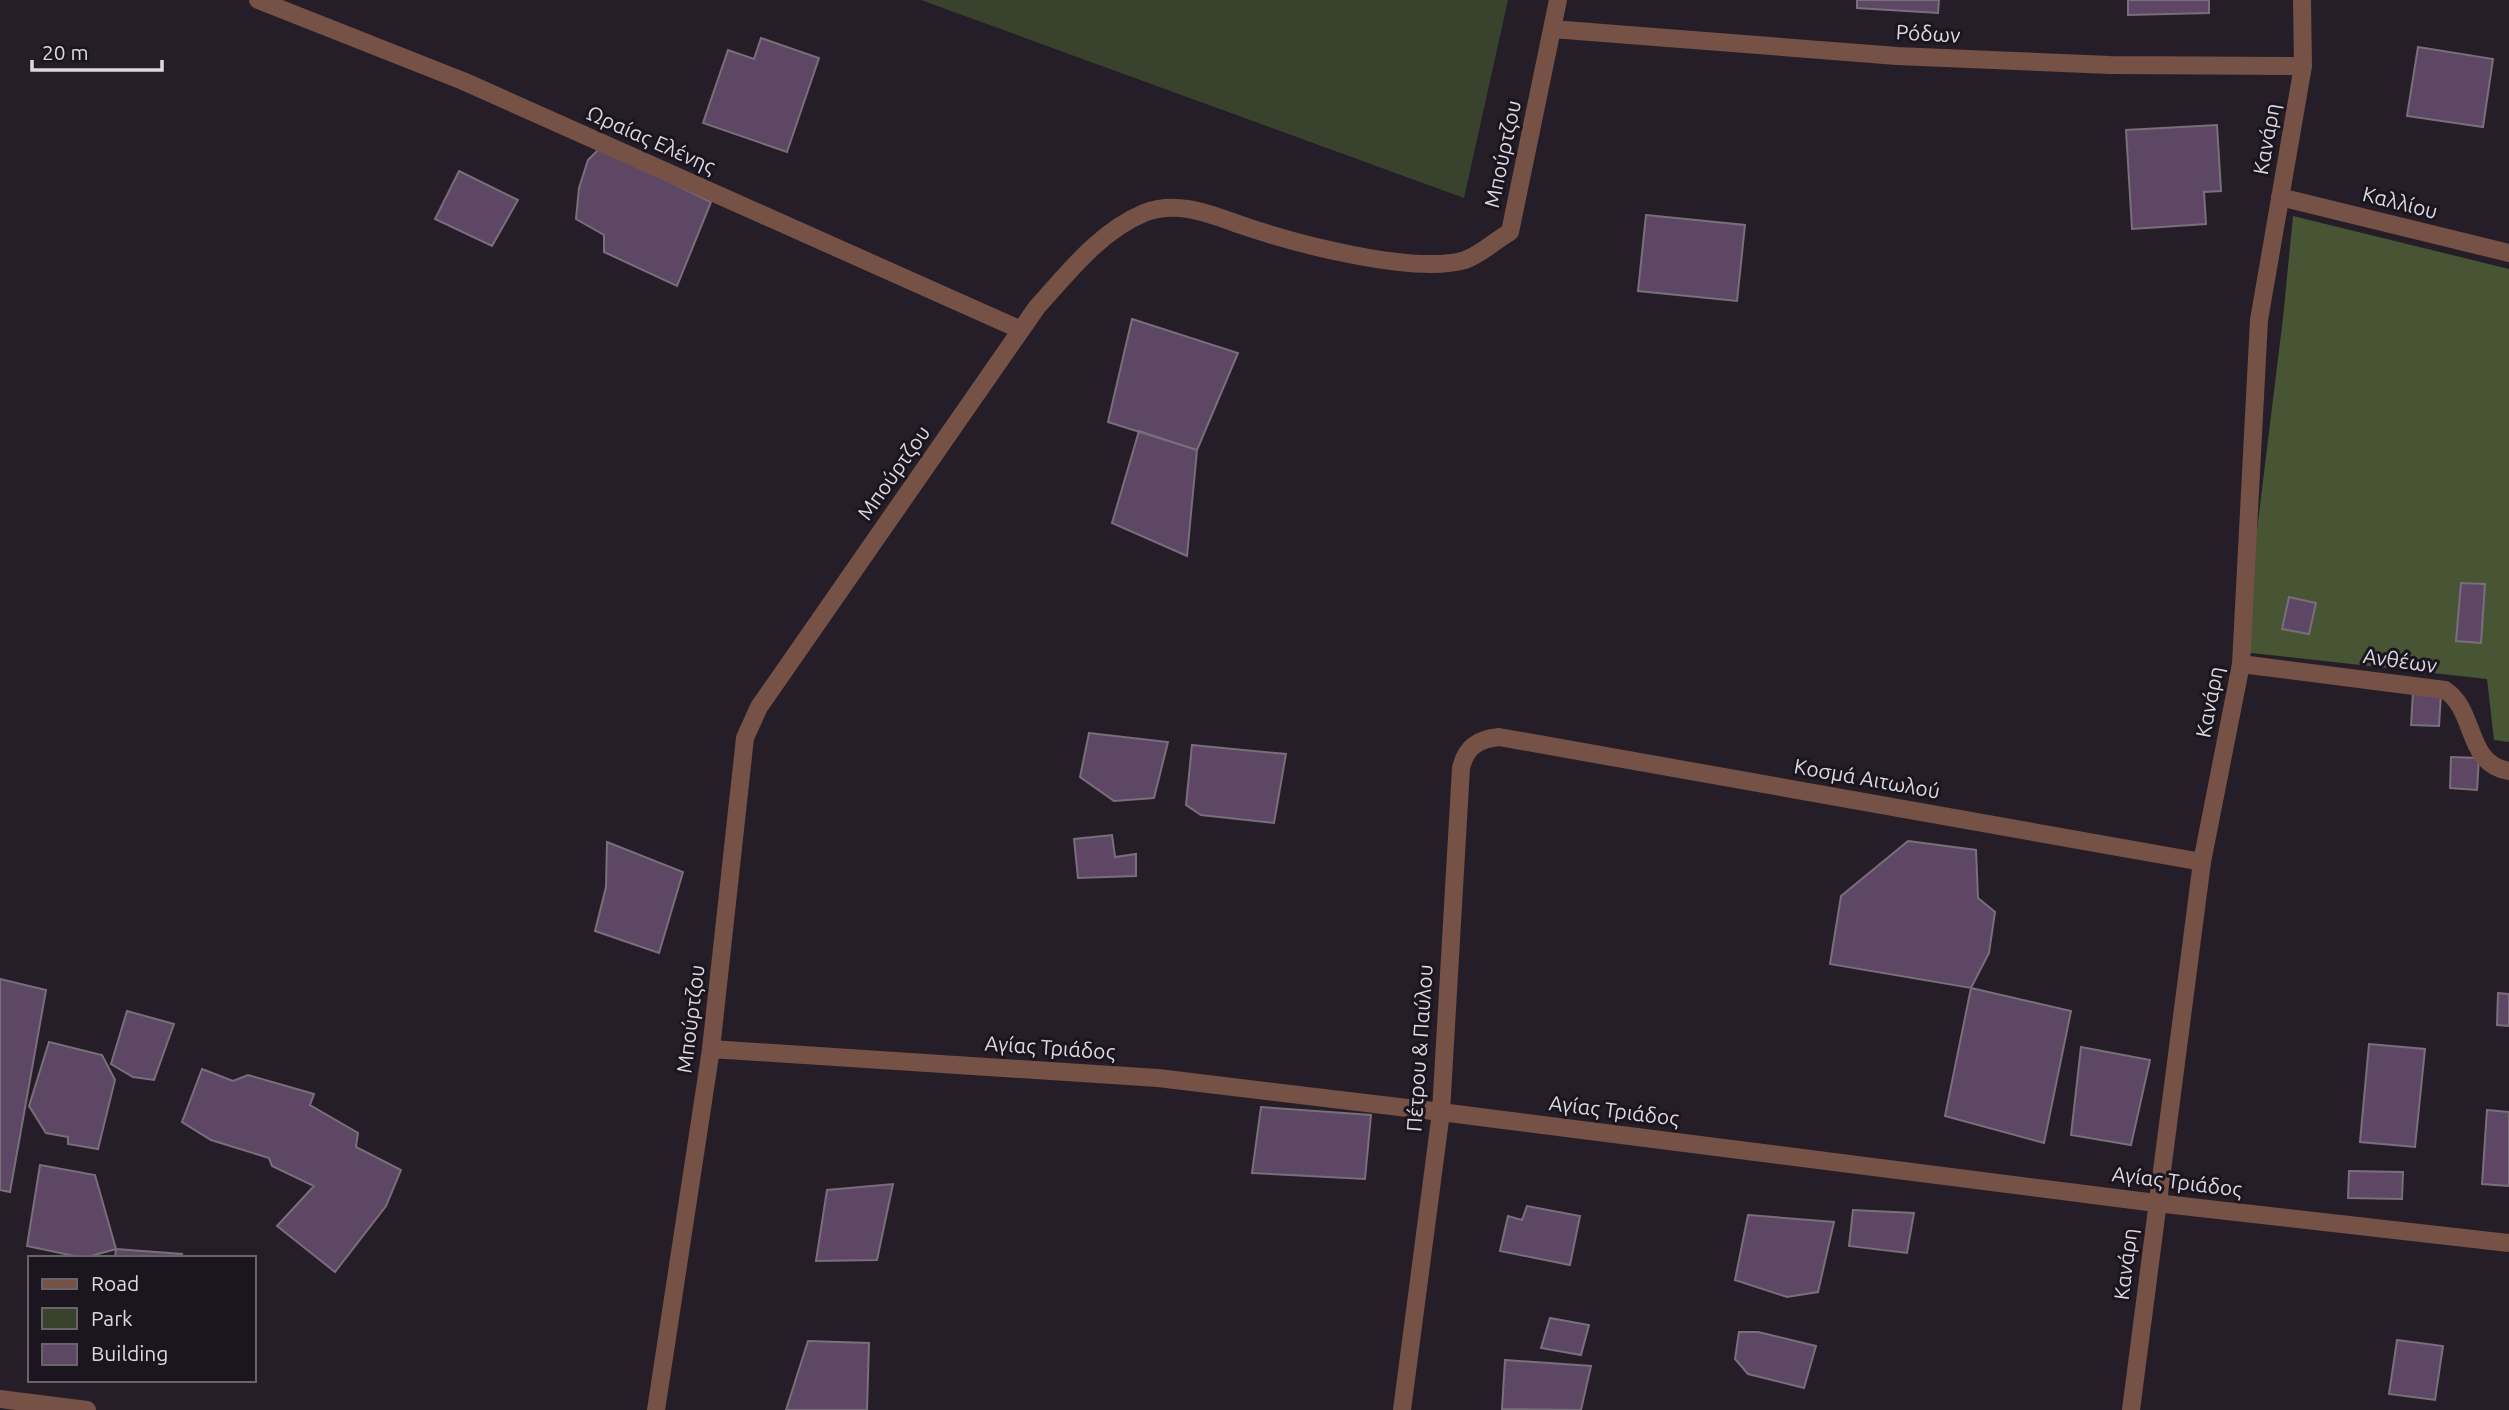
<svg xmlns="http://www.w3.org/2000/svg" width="2509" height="1410" font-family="Ubuntu,sans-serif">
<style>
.green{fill:#39422d}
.forest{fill:#475534}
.building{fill:#5d4765;stroke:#786f7b;stroke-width:2}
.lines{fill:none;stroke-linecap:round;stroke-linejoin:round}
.minor{stroke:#755146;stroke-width:18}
.labels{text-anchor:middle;stroke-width:6;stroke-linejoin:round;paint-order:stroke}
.street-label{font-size:21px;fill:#ddd9e0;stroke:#1b151f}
</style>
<rect width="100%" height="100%" fill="#251e28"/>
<path class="green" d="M921,0H1508L1464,198Z"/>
<path class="forest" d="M2293,216L2509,269V742L2494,740L2487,679L2242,652L2283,318Z"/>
<path class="building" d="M1857,0H1939L1938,13L1857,8Z
M2128,0H2209V13L2128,15Z
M761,38L819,58L787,152L703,123L728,50L754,59Z
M2418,47L2493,59L2483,127L2407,116Z
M2217,125L2221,191L2204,192L2206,224L2132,229L2126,130Z
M600,148L711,202L677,286L604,252V235L576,219L579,188L588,160Z
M459,171L518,200L492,246L435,219Z
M1646,215L1745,225L1737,301L1638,291Z
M1132,319L1238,353L1197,450L1108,422Z
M1139,431L1197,450L1187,556L1112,523Z
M2461,583L2485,584L2481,643L2456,641Z
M2289,597L2316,603L2309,634L2282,629Z
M2413,693L2441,694L2439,726L2411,725Z
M1089,733L1168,742L1154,798L1114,801L1080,777Z
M1192,745L1286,754L1274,823L1201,815L1186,805Z
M2451,757L2479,758L2477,790L2450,788Z
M1112,835L1115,857L1136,854V876L1078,878L1074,839Z
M1908,841L1976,850L1978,898L1995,912L1989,953L1971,988L1830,964L1841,896Z
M607,842L683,872L659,953L595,931L606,887Z
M0,979L46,990L10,1192L0,1190Z
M1971,988L2071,1011L2044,1143L1945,1116Z
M2498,993L2509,994V1026L2497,1025Z
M127,1011L174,1024L154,1080L133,1077L111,1064Z
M49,1042L102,1055L115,1080L98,1149L68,1144V1137L46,1133L29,1106Z
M2369,1044L2425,1049L2415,1147L2360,1142Z
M2081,1047L2150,1060L2131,1145L2071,1135Z
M202,1069L233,1081L248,1075L314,1094L310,1105L358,1133L356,1147L401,1170L386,1206L335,1272L277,1226L314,1186L272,1166L269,1158L211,1140L182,1122Z
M1261,1107L1371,1115L1365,1179L1252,1173Z
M2487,1110L2509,1112V1186L2482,1184Z
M40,1165L95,1175L116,1249L84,1258L27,1246Z
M2349,1171L2403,1172L2402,1199L2348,1198Z
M893,1184L877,1260L816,1261L827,1190Z
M1527,1206L1580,1216L1570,1265L1500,1251L1508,1216L1522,1220Z
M1853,1210L1914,1213L1907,1253L1849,1246Z
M1748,1215L1834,1222L1818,1292L1787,1297L1735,1280Z
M116,1249L182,1254L181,1258H115Z
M1550,1318L1589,1325L1581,1355L1541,1348Z
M1739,1332H1758L1816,1346L1804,1388L1748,1374L1735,1359Z
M2397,1340L2443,1346L2435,1400L2389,1394Z
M808,1341L869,1343L867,1410H786Z
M1505,1360L1591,1366L1581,1410L1502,1409Z"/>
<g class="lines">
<path class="minor" d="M258,0L463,81L1021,330
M1552,29L1897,56L2110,65L2303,66
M2280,197L2509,253
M2241,664L2445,690C2477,711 2465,764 2509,771
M711,1049L1158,1078L1441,1112L2156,1203L2509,1243
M0,1399L87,1410
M656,1410L711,1049L745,738L759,707L1037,307C1069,272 1099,232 1144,213C1179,199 1214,216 1247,227C1297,244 1415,275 1465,260C1480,255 1496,240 1510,232L1558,0
M1402,1410L1441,1112L1461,768C1466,747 1478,739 1499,737L2202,862
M2131,1410L2202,862L2241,664L2259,320L2303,66L2302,0"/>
</g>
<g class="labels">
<g class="street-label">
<text transform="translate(1928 34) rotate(3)" y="7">Ρόδων</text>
<text transform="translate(2267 139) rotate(-80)" y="7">Κανάρη</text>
<text transform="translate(651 140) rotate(24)" y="7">Ωραίας Ελένης</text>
<text transform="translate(1503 154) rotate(-78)" y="7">Μπούρτζου</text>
<text transform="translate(2400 203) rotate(14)" y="7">Καλλίου</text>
<text transform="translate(894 473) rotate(-55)" y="7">Μπούρτζου</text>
<text transform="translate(2400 661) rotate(8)" y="7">Ανθέων</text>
<text transform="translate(2210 702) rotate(-79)" y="7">Κανάρη</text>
<text transform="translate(1867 779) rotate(10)" y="7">Κοσμά Αιτωλού</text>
<text transform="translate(691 1019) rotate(-83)" y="7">Μπούρτζου</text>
<text transform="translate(1050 1048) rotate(4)" y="7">Αγίας Τριάδος</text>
<text transform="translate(1420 1048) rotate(-86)" y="7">Πέτρου &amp; Παύλου</text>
<text transform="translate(1614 1111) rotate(7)" y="7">Αγίας Τριάδος</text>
<text transform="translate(2177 1182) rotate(7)" y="7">Αγίας Τριάδος</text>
<text transform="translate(2126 1264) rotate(-83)" y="7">Κανάρη</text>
</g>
</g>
<rect x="28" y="1256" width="228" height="126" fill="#1b151f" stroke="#69636c" stroke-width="2"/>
<rect x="42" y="1279" width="35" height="10" fill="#755146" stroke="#69636c" stroke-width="2"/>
<text x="91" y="1291" font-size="21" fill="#ddd9e0">Road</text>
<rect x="42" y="1308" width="35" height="21" fill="#39422d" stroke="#69636c" stroke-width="2"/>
<text x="91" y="1326" font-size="21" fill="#ddd9e0">Park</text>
<rect x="42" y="1344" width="35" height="21" fill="#5d4765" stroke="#69636c" stroke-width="2"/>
<text x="91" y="1361" font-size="21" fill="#ddd9e0">Building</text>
<path d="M32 60v10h130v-10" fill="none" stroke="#ddd9e0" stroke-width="3.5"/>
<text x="42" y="60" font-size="21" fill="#ddd9e0" stroke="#1b151f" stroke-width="5" paint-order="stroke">20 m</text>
</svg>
